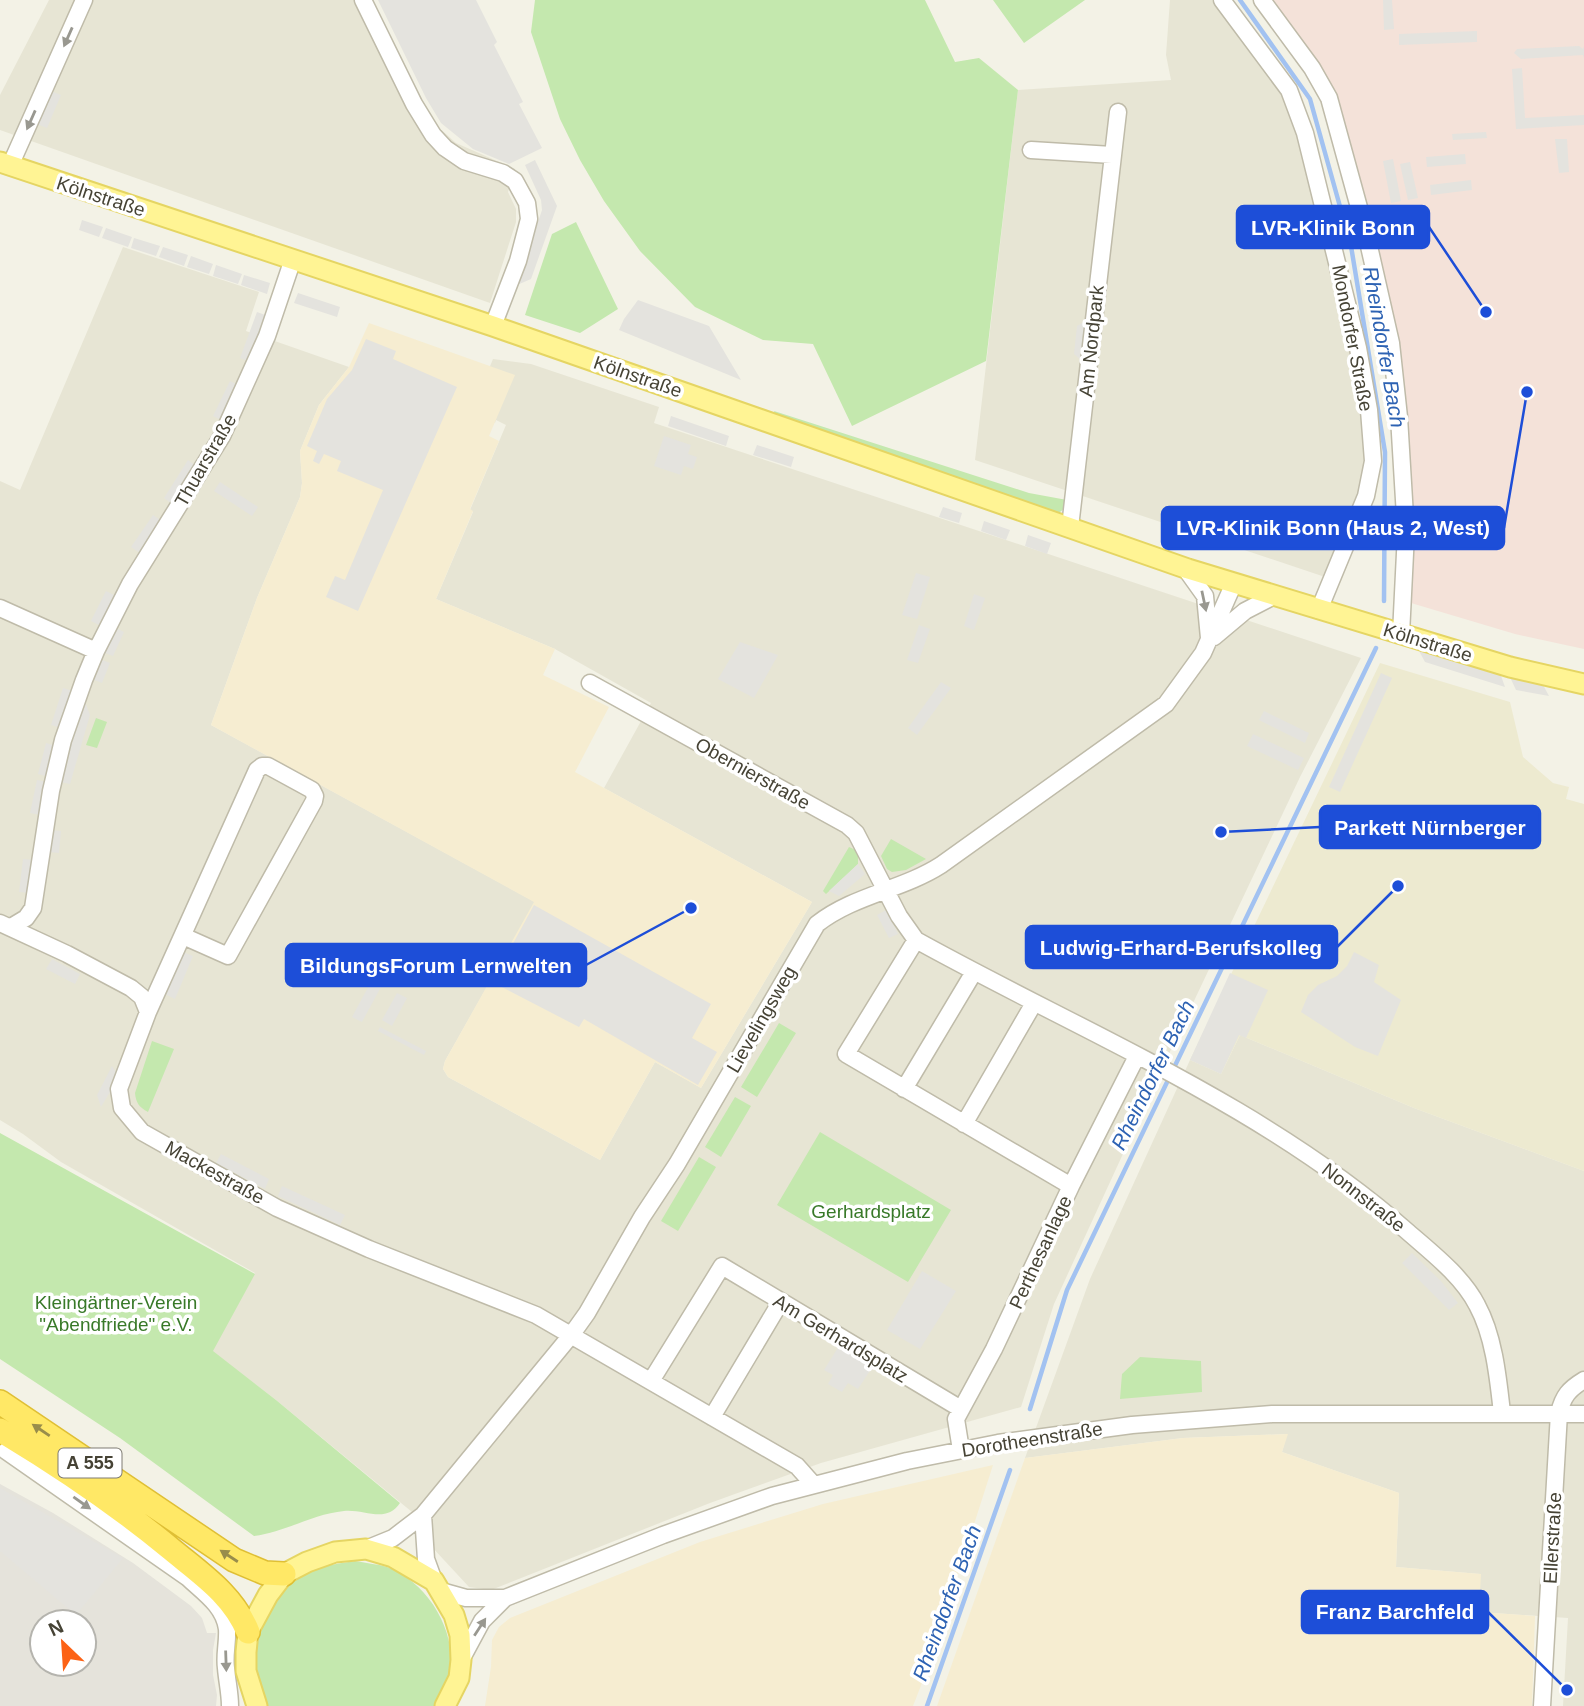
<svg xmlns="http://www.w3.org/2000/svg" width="1584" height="1706" font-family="Arial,sans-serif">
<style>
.residential{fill:#e7e5d4}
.commercial{fill:#f6edd1}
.industrial{fill:#e5e3db;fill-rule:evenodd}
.education{fill:#edead0}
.medical{fill:#f4e2d9}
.green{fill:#c4e8ae}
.parking{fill:#e4e3de}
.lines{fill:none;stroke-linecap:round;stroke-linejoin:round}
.stream{stroke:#a2c2f1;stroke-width:4.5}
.minor-casing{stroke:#bfbba9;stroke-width:19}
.major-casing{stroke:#e5d563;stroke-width:23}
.highway-casing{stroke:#dfbf35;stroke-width:26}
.minor{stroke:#fff;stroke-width:16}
.major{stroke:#fff494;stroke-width:19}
.highway{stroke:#ffe866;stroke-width:23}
.oneway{fill:#999890}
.oneway2{fill:#998d4b}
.labels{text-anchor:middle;stroke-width:7;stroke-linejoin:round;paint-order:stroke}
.shield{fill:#fff;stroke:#7e7b72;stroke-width:2}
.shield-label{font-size:18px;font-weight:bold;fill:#464335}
.street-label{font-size:19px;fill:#464335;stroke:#fff}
.park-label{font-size:19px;fill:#387928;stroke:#fff}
.water-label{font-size:21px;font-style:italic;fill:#2d62b3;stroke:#fff}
.leader{fill:none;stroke:#1d4ed8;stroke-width:2.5}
.callout-dot{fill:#1d4ed8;stroke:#fff;stroke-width:2.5}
.callout{fill:#1d4ed8;stroke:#1d4ed8;stroke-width:2.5}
.callout-label{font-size:21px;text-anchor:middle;font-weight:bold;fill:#fff}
</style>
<rect width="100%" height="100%" fill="#f3f2e6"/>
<path class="residential" d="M49,0H372L425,109L437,126L456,143L515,169L508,192L516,209V222L490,303L0,130V95Z
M1170,0H1212L1285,93L1305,149L1363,403L1368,477L1328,578L975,460L1018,90L1171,80L1166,55Z
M123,247L259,292L246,331L349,367L319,405L300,451L302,483L300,497L257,598L211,725L535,902L445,1061L443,1069L448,1077L600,1160L655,1062L701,1088L812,902L604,788L651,703L555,649L436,599L473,512L470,510L506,425L496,420L495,423L472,410L493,359L531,364L659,407L654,423L1361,658L1300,777L1167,1058L1054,1304L1021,1407L821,1463L710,1503L491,1590L469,1587L431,1546L429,1526L276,1400L212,1351L255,1273L61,1162L23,1134L0,1120V481L20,490Z
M1240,1035L1414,1108L1584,1171V1706H1563L1568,1618L1478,1612L1480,1574L1396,1567L1399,1493L1282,1452L1287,1434L1183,1438L1025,1458L1090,1279L1190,1060L1221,1074Z"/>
<path class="commercial" d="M369,323L515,375L489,436L499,441L470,509L473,511L436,599L555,649L543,675L609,707L575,772L812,902L701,1088L655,1062L600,1160L448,1077L443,1069L445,1061L534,902L211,725L257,598L300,497L302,483L300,451L319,405L349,367Z
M1288,1434L1282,1452L1399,1493L1396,1567L1481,1574L1479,1612L1535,1616L1532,1706H937L1025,1458L1183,1438Z
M993,1465L929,1665L913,1706H485L491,1667L492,1640L499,1627L510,1618L700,1542L823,1504Z"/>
<path class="industrial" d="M0,1484L53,1513L133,1563L191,1606L202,1618L207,1633H216L213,1650V1675L217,1695L216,1706H0ZM42,1622H84V1664H42Z"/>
<path class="education" d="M1380,663L1510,702L1523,757L1553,783L1569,787L1566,799L1584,804V1171L1414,1108L1240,1035L1221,1074L1190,1060Z"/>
<path class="medical" d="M1268,0H1584V649L1515,634L1411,603V494L1403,393L1333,101Z"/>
<path class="green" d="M535,0H925L955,62L979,58L1018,90L986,361L852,426L813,344L763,340L695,307L640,251L604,201L580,160L560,119L531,32Z
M993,0H1085L1024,43Z
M576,222L618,309L580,333L525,315L552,234Z
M774,411L1029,493L1067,500L1066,507L1060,512L1055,513L776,417Z
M96,718L107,722L97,748L86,745Z
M891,839L926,859L906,870L892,872L887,869L881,856Z
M849,847L858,851V864L826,894L823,891Z
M779,1023L796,1033L757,1097L741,1087Z
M152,1041L174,1049L148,1112C139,1107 136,1103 135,1093Z
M735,1097L751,1106L721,1157L705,1147Z
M820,1132L951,1210L908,1282L777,1205Z
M0,1133L255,1274L213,1351L276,1400L400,1503C386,1524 365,1509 344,1511C313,1514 285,1532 254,1536L120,1438L0,1359Z
M699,1157L716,1167L678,1231L661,1221Z
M1140,1357L1201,1361L1202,1392L1120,1399L1122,1374Z
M355,1561C365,1563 377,1564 387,1567C427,1582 455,1628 451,1670C450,1681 445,1692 442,1702L439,1706H266C242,1666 257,1608 294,1581C313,1567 333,1564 355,1561Z"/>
<path class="parking" d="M378,0H476L497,42L494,45L523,102L519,104L542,148L509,164L473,149L441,123L426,98Z
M1383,0H1392L1394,29L1384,30Z
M1477,31V42L1399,45V34Z
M1579,46L1583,49L1584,46V58L1583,55L1521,59L1514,53L1517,49Z
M1522,68L1525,118L1584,115V125L1516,129L1512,69Z
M51,91L61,95L47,128L37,124Z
M1486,132L1487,138L1453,140L1452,134Z
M1555,139H1567L1569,172L1559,173Z
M1465,154L1466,164L1427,167L1426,157Z
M1393,159L1401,201L1391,203L1383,161Z
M535,160L557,206L531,279L517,285L542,210L541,200L525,165Z
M1410,162L1418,198L1408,200L1400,164Z
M1471,180L1472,190L1431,195L1430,185Z
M82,220L103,227L99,237L79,230Z
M106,228L132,237L128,247L102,238Z
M134,238L160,246L156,256L131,248Z
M163,247L188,255L184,266L159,257Z
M191,256L213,264L209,274L187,267Z
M216,265L242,274L238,284L213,276Z
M244,275L270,283L267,294L241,285Z
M298,293L340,307L337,317L294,303Z
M638,300L709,326L741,380L619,330L624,319Z
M257,312L268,316L250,362L240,358Z
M1087,320L1083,362L1074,354L1077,326Z
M366,339L396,351L393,359L457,387L358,611L326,597L335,576L345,580L383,490L337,471L341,461L324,454L319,464L313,461L317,451L307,446L327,399L352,370Z
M230,381L240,386L223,421L213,416Z
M671,416L729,436L726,446L668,426Z
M664,436L691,445L688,454L697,457L693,469L684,466L681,475L654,466Z
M757,445L794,457L791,467L753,455Z
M188,460L196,466L172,504L164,498Z
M220,482L258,507L252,516L214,491Z
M943,507L962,513L959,523L939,517Z
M153,515L162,521L140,553L131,547Z
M984,521L1010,530L1006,540L981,531Z
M1028,535L1051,543L1047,554L1025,546Z
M916,573L930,577L917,619L902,615Z
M106,591L116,596L101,626L91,621Z
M974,594L985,598L974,630L964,626Z
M919,625L930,629L918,663L907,660Z
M114,627L124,632L113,656L103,652Z
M740,642L778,655L754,698L718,679Z
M1418,649L1500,673L1505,687L1425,662Z
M100,659L110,663L102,683L92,679Z
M1381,673L1392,678L1340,792L1329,787Z
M1509,675L1542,683L1549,696L1516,690Z
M941,682L951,688L917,735L908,728Z
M63,688L73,691L61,728L51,725Z
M84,699L90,715L70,784L60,782Z
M1264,711L1309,733L1305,743L1259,720Z
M1253,734L1304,758L1298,770L1247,746Z
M46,743L56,746L49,777L38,774Z
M37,780L47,782L40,815L30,813Z
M51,830L61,831L59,853L48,852Z
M23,859L34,860L30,893L19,892Z
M858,864L865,874L839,896L829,891Z
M534,905L711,1004L692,1038L717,1052L698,1085L584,1019L579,1027L492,982Z
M886,910L898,934L889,938L877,915Z
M183,952L193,956L175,999L165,994Z
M1354,952L1379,965L1374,982L1401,1000L1378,1056L1355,1047L1301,1012L1308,995L1318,985L1337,976L1347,966Z
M52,959L80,974L75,984L46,969Z
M378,969L388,974L362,1022L352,1017Z
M1230,973L1268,990L1246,1038L1239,1035L1221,1074L1190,1060Z
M397,993L407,998L392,1026L382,1020Z
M380,1027L426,1051L424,1055L378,1031Z
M112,1066L119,1077L101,1107L97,1095Z
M221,1154L269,1179L265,1189L216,1163Z
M282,1186L345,1215L340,1225L278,1196Z
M1412,1253L1441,1281L1458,1303L1449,1310L1402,1263Z
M922,1271L956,1291L920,1349L887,1330Z
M839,1346L873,1366L858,1389L848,1383L842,1392L828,1384L833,1375L824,1370Z
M0,1488L123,1558L76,1615L0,1551Z"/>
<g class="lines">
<path class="stream" d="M1240,0L1310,99L1351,246L1385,452L1384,601
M1030,1409L1067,1290L1376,648
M927,1706L1010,1470"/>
<g class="minor-casing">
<path id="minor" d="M363,0L414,104L433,135L445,148L464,161L503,173L515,181L527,203L529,219L518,261L493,326
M1222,0L1289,90L1305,133L1358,348L1369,410L1373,461L1366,496L1319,610
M1262,0L1312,68L1329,98L1366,233L1391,343L1399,417L1406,533L1401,634
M1031,150L1112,155
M10,166L84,0
M1070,527L1118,112
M1185,568L1205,596L1209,638
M0,608L96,651
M1214,637L1245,611L1274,596
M590,683L847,825L856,833L899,916L916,940C1082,1032 1264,1105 1408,1232C1432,1253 1462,1276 1477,1305C1494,1336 1498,1377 1502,1413
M0,923L67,954L131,988L142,997L148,1012L119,1089L122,1108L142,1132L277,1208L369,1249L536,1315L797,1466L813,1484
M11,927L26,918L33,908L51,791L63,740L84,680L96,651L130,584L222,436L267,336L293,259
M916,940L846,1054L1071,1186
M148,1012L257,770L262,766H268L312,790L315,796L314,801L228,956L183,936
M904,1089L974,972
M964,1124L1034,1003
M651,1381L722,1266L961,1409
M712,1417L780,1303
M961,1450L956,1419L994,1349L1071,1186L1137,1056
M6,1451L188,1578C204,1593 224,1606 227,1629C228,1642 224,1655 226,1668C227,1681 230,1693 230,1706
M423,1515L426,1559L434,1581
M366,1549L393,1538L423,1515L572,1334L587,1313L642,1217L677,1164L817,924C854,895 902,890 941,865L1166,704L1203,653L1234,583
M441,1591L466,1598H505L663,1535L772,1496L907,1461L998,1443L1132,1425L1272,1414H1584
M461,1660L482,1621L505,1598
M1542,1706L1559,1413C1563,1396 1569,1389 1584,1380"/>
</g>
<g class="major-casing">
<path id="major" d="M0,162L493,326L1188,569L1510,667L1584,684
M257,1706L246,1671V1652L248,1632L268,1595L284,1574L307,1562L335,1552L366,1549L393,1557L434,1581L454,1615L460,1635L461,1660L459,1678L445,1706"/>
</g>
<g class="highway-casing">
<path id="highway" d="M0,1402L234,1560L265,1573L284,1574
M0,1430C60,1466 118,1505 172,1550C201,1574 233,1595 248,1632"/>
</g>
<use href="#minor" class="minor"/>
<use href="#major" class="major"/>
<use href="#highway" class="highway"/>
</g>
<defs><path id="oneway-solid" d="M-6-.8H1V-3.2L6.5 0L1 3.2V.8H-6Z" transform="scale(1.75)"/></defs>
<g class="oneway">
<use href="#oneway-solid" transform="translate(68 37) rotate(114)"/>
<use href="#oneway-solid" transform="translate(31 120) rotate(114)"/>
<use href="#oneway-solid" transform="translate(1204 601) rotate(78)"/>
<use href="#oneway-solid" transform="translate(82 1503) rotate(35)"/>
<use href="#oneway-solid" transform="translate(480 1627) rotate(-57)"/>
<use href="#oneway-solid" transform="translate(226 1661) rotate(88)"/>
</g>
<g class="oneway2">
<use href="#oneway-solid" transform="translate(41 1430) rotate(-146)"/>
<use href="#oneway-solid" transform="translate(229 1556) rotate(-147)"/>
</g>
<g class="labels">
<rect class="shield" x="58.5" y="1448.5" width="63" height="29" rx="5"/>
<g class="shield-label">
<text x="90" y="1469">A 555</text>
</g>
<g class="street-label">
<text transform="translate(101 196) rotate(18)" y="7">Kölnstraße</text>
<text transform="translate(1353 338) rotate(79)" y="7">Mondorfer Straße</text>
<text transform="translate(1091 341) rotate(-84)" y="7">Am Nordpark</text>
<text transform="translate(638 376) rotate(19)" y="7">Kölnstraße</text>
<text transform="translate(205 460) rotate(-60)" y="7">Thuarstraße</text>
<text transform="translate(1428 642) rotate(17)" y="7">Kölnstraße</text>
<text transform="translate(753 773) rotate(29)" y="7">Obernierstraße</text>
<text transform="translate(761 1019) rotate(-60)" y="7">Lievelingsweg</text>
<text transform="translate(215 1172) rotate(29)" y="7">Mackestraße</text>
<text transform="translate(1364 1197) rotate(38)" y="7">Nonnstraße</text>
<text transform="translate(1040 1252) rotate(-65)" y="7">Perthesanlage</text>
<text transform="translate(841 1338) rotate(31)" y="7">Am Gerhardsplatz</text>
<text transform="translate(1032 1439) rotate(-9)" y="7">Dorotheenstraße</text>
<text transform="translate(1552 1538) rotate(-87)" y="7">Ellerstraße</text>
</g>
<g class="park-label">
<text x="871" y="1218">Gerhardsplatz</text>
<text x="116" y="1309">Kleingärtner-Verein<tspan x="116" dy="22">"Abendfriede" e.V.</tspan></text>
</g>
<g class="water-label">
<text transform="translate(1384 347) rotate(80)" y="7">Rheindorfer Bach</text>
<text transform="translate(1153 1075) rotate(-64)" y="7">Rheindorfer Bach</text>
<text transform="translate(947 1603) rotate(-70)" y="7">Rheindorfer Bach</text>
</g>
</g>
<path class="leader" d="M1486 312L1429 227M1527 392L1504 528M1221 832L1320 827M1398 886L1337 947M691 908L586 965M1567 1690L1488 1612"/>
<g class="callout-dot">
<circle cx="1486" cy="312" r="7"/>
<circle cx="1527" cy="392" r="7"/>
<circle cx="1221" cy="832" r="7"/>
<circle cx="1398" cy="886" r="7"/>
<circle cx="691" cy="908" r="7"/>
<circle cx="1567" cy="1690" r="7"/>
</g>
<g class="callout">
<rect x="1237" y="206" width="192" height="42" rx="7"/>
<rect x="1162" y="507" width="342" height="42" rx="7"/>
<rect x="1320" y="806" width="220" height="42" rx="7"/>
<rect x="1026" y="926" width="311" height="42" rx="7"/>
<rect x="286" y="944" width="300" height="42" rx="7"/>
<rect x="1302" y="1591" width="186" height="42" rx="7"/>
</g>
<g class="callout-label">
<text x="1333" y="235">LVR-Klinik Bonn</text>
<text x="1333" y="535">LVR-Klinik Bonn (Haus 2, West)</text>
<text x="1430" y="835">Parkett Nürnberger</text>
<text x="1181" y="955">Ludwig-Erhard-Berufskolleg</text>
<text x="436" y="973">BildungsForum Lernwelten</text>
<text x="1395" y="1619">Franz Barchfeld</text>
</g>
<g transform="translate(63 1643) rotate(335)"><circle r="33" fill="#ffffff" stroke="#b5b4ae" stroke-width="2"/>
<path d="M0-5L12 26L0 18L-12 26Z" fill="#fc6215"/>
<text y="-10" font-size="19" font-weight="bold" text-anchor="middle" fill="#464335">N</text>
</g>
</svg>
